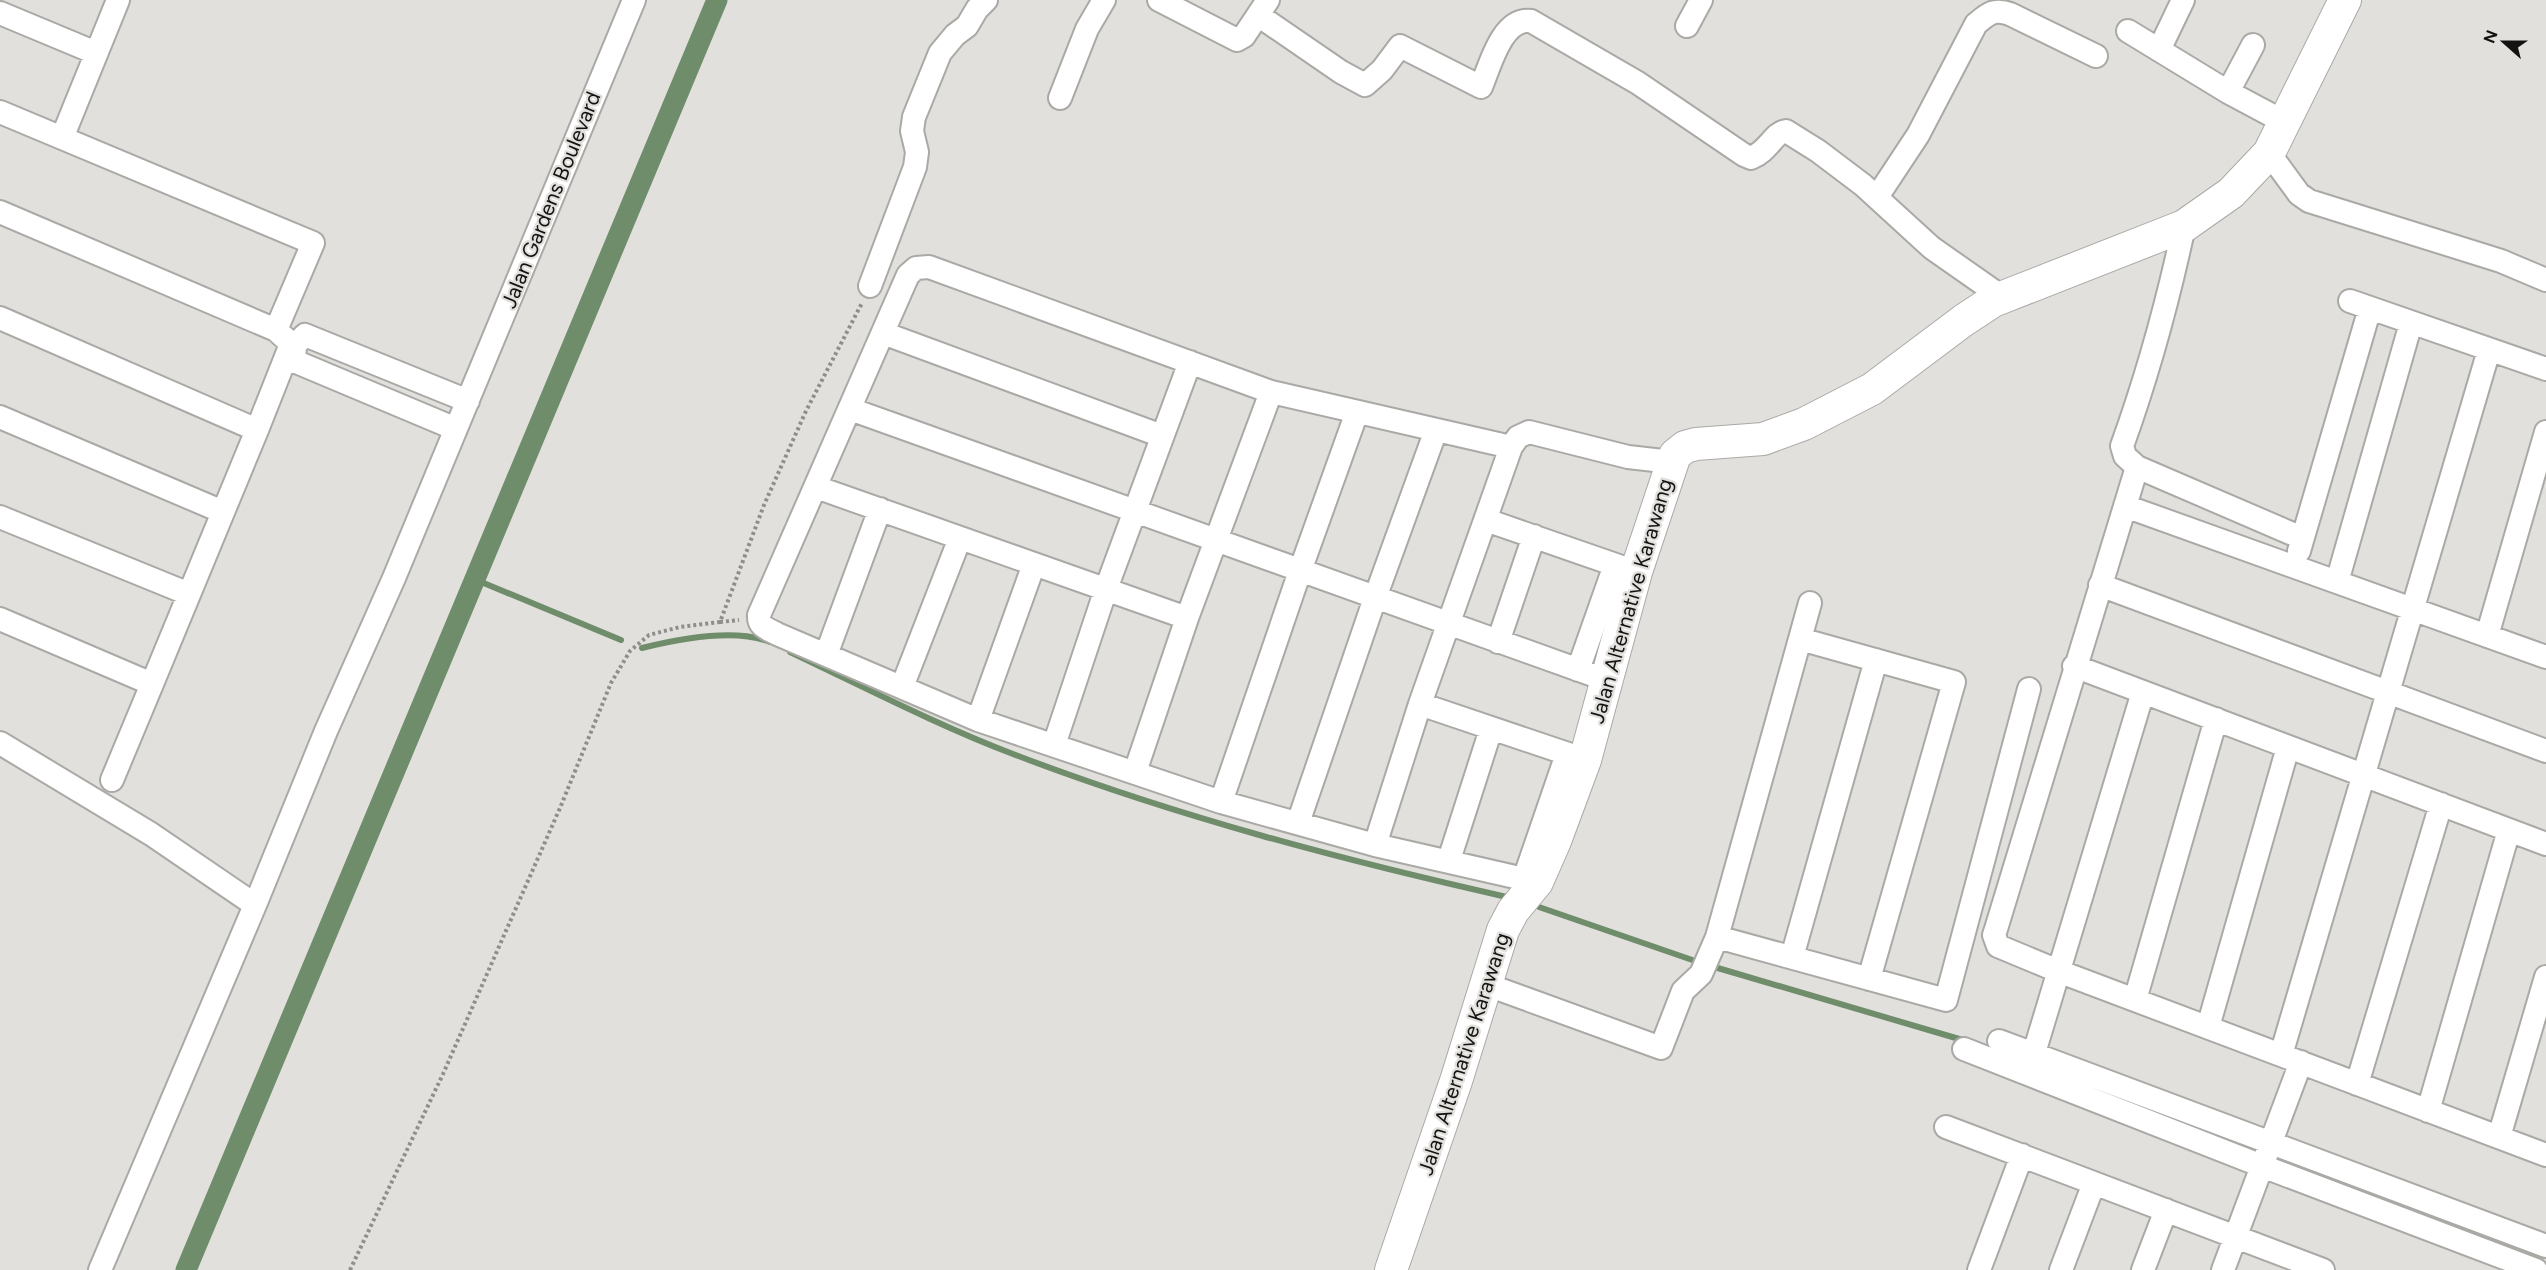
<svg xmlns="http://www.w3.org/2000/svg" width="2546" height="1270" font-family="Figtree,sans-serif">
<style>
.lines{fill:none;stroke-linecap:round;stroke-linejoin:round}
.stream{stroke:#6f8d6a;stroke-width:6}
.canal{stroke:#6f8d6a;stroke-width:21}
.street-casing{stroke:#aaa9a6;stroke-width:26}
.secondary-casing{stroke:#aaa9a6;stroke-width:34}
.path{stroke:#8f8e8b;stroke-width:4;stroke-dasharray:3 3;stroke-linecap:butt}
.street{stroke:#fff;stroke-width:22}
.secondary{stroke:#fff;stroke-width:32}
.labels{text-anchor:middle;stroke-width:4.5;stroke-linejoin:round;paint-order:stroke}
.street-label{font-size:21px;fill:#141312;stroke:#e2e0dd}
</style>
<rect width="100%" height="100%" fill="#e2e0dd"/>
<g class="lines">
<path class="stream" d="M474,579L621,640
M642,648C678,639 735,628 770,642
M790,652C864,687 937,725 1013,754C1175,816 1342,860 1511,898
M1539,907L1701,963
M1711,966L1966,1041
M2211,1134L2249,1149
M2283,1162L2537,1258"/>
<path class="canal" d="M186,1270L717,0"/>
<g class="street-casing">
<path id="street" d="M1159,0L1237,40L1244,36L1268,0
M0,13L96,53
M1258,15L1341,72L1365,85L1382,70L1400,46L1481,87C1490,66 1502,17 1531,21L1638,83L1744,155L1751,158C1769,151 1773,133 1786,131L1818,151L1863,185L1932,248L2002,297
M1687,26L1701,0
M2128,31L2228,92L2286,123
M2159,50L2183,0
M2228,92L2253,45
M1060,98L1087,29L1104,0
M0,112L313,243L276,330
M62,138L118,0
M2269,153L2299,194L2309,201L2501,261L2546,280
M1877,197L1918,135L1976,24C1988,14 1994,8 2010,14L2096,56
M0,212L276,330L287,340
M2184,226C2168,301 2148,374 2122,446L2125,456L2137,467L2302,538
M870,286L915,167L917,152L912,131L914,117L940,53L955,35L967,26L977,9L986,0
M2350,301L2546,369
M0,318L257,430
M883,333L1162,436
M850,409L1607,680
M0,417L223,512
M456,429L294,361L295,345L305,335L468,401
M2137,467L1996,929L1994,935L1998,946L2058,971L2546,1155
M816,487L1187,618
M2125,506L2546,657
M0,517L189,594
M1486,520L1636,572
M2299,551L2370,308
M2337,582L2411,323
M2100,585L2546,751
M0,619L152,684L257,430L291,344
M2487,636L2546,432
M1800,639L1954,682L1869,979
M1498,642L1534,536
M826,655L880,509
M2074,666L2546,844
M1578,670L1615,565
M902,687L960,538
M1420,704L1580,758
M978,720L1034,564
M0,743L151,834L255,905
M1054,745L1106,589L1190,362
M1567,754L1524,879L1375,845L1221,802L978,720L777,634C768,629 758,627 759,615L908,275L916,268L929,267L1271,392L1511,447L1518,437L1529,432L1628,457L1672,462
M1135,772L1187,618L1271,392
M112,780L152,684
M1221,802L1300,571L1357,412
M1298,823L1375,598L1436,430
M1375,845L1420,704L1511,447
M1449,860L1491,729
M1717,937L1946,1000L2029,689
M1792,957L1876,660
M1485,984L1661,1048L1683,991L1701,974L1717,937L1810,603
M2135,1000L2216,719
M2208,1027L2288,747
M1999,1041L2546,1246
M1964,1049L2262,1166L2536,1270
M2034,1053L2143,692
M2281,1055L2489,350
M2357,1084L2441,804
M2428,1111L2509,830
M1946,1127L2323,1270
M2499,1137L2546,977
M100,1270L255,905L326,731L394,578L634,0
M1979,1270L2022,1155
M2061,1270L2094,1183
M2143,1270L2166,1210
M2223,1270L2301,1062"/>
</g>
<g class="secondary-casing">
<path id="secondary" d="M1391,1270L1456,1081L1503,930L1513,911L1537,882L1555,841L1585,760L1636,572L1675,455L1685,447L1696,444L1763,439L1804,424L1872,389L1964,320L1993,301L2184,226L2231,193L2269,153L2345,0"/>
</g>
<path class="path" d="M720,622L739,620
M350,1270L443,1074L560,808L611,683L630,651L649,635L680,627L720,622L764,505L806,411L862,303"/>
<use href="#street" class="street"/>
<use href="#secondary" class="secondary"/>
</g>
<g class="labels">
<g class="street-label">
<text transform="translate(551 200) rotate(-68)" y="7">Jalan Gardens Boulevard</text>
<text transform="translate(1631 601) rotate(-74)" y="7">Jalan Alternative Karawang</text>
<text transform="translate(1464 1054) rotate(-72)" y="7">Jalan Alternative Karawang</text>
</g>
</g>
<g transform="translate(2504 42) rotate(291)" stroke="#e2e0dd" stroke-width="4.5" paint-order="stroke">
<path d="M0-4.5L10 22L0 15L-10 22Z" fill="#141312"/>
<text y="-9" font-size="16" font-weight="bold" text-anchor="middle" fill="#141312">N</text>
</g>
</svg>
